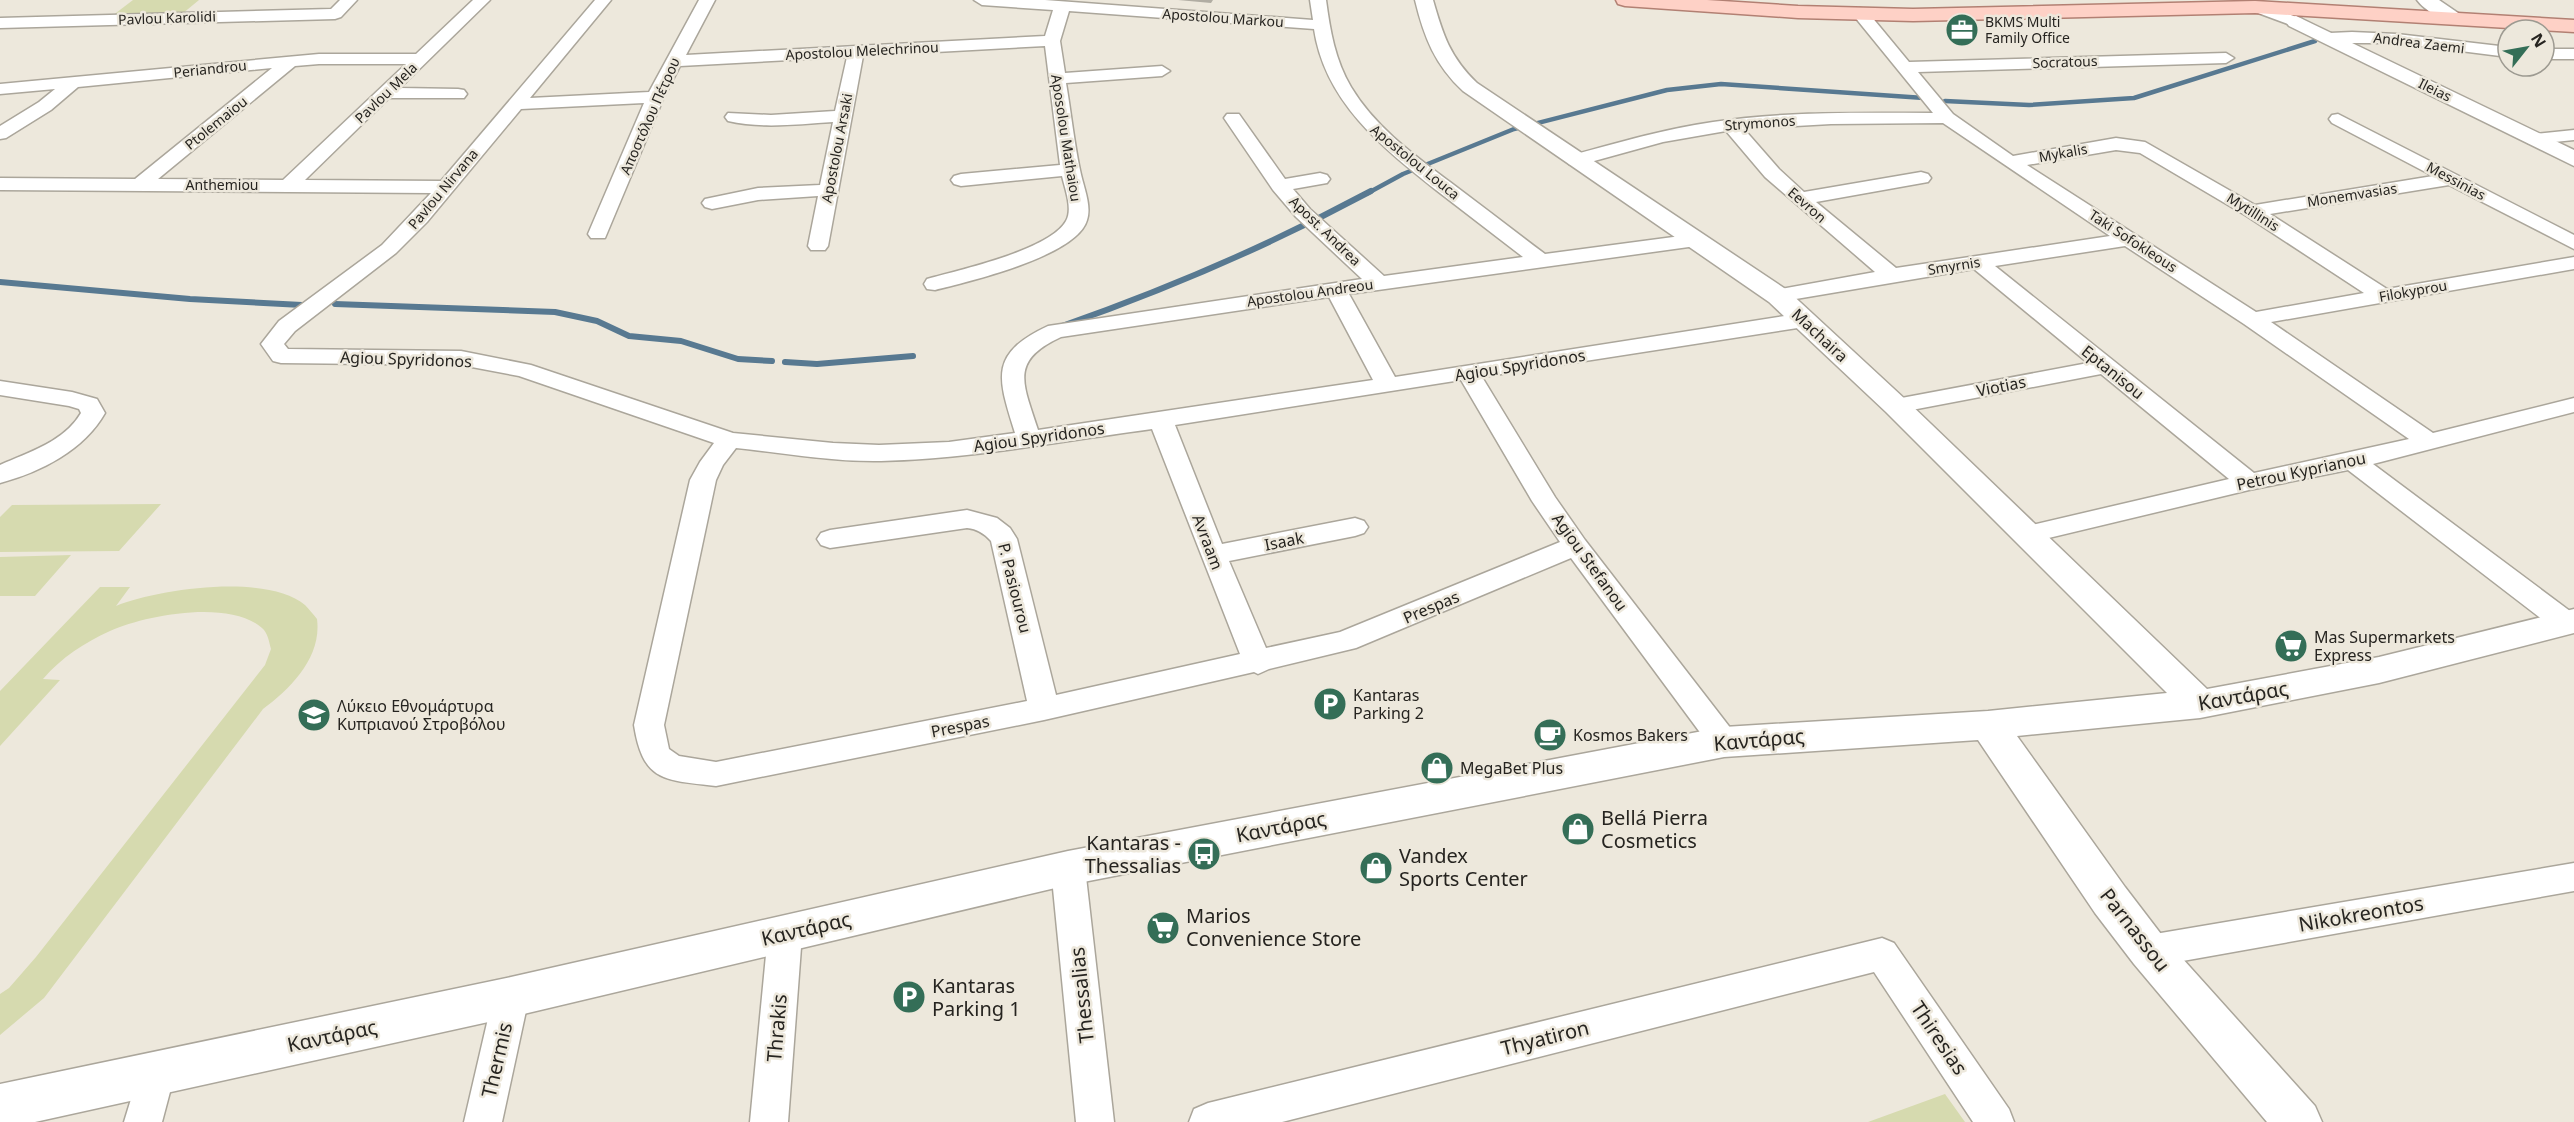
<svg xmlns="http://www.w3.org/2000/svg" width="2574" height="1122" font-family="'Noto Sans',sans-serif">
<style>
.green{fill:#d6daaf}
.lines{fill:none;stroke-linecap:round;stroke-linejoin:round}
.stream-far1{stroke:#587991;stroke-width:4.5}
.stream{stroke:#587991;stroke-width:6}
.minor-casing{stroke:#aba69b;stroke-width:3}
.tertiary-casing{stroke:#aba69b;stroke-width:3}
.primary-casing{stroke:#b28073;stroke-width:3}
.minor{fill:#fff;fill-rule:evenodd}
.tertiary{fill:#fff;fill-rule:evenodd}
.primary{fill:#fed1c6;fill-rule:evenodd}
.wall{fill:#b1ada3}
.labels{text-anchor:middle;stroke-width:5;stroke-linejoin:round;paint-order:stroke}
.far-street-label{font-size:14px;fill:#262420;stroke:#ede8dc}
.far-poi-label{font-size:14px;fill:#262420;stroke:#ede8dc;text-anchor:start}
.street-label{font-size:16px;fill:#262420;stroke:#ede8dc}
.poi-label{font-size:16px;fill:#262420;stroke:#ede8dc;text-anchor:start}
.near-street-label{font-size:20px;fill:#262420;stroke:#ede8dc}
.near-poi-label{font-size:20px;fill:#262420;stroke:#ede8dc;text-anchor:start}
</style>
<rect width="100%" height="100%" fill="#ede8dc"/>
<path class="green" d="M133,0H199L182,14L112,16Z
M161,504L119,551L0,552V517L12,505Z
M71,555L35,596H0V557Z
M100,587H130L116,606C158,589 267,573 305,605C309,609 313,614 317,619C322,657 291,688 263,709L44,998L0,1035V994L9,988L36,957L265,665L271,649C269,642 268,633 262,628C230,599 145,615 110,631C84,643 62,657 43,679L60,680L0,746V691Z
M1945,1094L1965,1122H1868Z"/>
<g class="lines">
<path class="stream-far1" d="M1945,101L2029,105L2134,98L2315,41
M1368,193L1403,174L1514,129L1667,90L1721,84L1924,98"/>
<path class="stream" d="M0,282L190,299L302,305
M335,304L555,312L597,321L629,336L681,341L738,359L772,361
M1062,326C1168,289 1272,244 1371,191
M785,362L817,364L913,356"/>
<g class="minor-casing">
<path id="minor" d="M340,0H357L341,17L335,19L0,28V18L331,9Z
M473,0H490L400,88L458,89L464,90L467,94L464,98H389L305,180L441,181L595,0H611L530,98L649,92L699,0H715L686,55L1045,36L1053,10L982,5L974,0H1045L1313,20L1310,0H1326C1330,30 1335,60 1351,87C1375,127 1414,155 1450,182C1482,206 1513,230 1545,254L1696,234L1703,236L1706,240L1703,244L1696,246L1349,294L1395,377L1804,313L1812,315L1815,320L1812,325L1804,327L1482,377L1555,497L1585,540L1735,734L1739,742L1735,750L1724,754L1713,750L1571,558L1356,648L1269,669L1258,674L1254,672L1044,720L716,786C664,780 643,782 634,725L690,480L700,462L714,443L519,376L461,365L281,363L273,361L261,344L279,321L382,245L431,193L0,190V178L135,179L272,68L78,87L51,110L6,138L0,139V126L39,102L55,89L0,94V84L319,54H416ZM1069,11L1314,29C1325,102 1382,147 1436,190C1465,212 1494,235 1523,257L1384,276L1310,209L1293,189L1327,183L1330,179L1327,175L1320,173L1285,179L1239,114H1227L1224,118L1273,190L1296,217L1362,279L1048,326C988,354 998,378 1015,433L949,442L879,445L833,443L733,433L531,365L461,351L288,349L284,344L295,331L396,253L427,222L521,109L644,103L588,234L591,238H605L664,97L680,66L847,57L835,111L771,115L728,113L725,117L728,121C762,129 799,124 833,122L820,185L758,188L705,199L702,203L705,207L712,209L758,200L818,196L808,246L811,250H825L828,246L863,56L1045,46L1060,165L961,174L954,176L951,180L954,184L961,186L1062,176C1065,189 1073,209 1066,221C1050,250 959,270 927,279L924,284L927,289L935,290C968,282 1077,256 1087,220C1092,205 1083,186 1080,170C1074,142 1071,112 1066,83L1162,76L1170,71L1162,66L1065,73L1060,41ZM319,64H406L283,180L158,179L295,66ZM1329,297L1373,380L1038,430C1023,383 1009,361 1061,337ZM1461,380L1532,501L1560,542L1340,632L1266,648L1229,561L1355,536L1364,533L1368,527L1364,521L1355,518L1222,544L1175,425ZM1152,429L1240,654L1056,695L1017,539L1010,528L997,518L967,510L830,530L821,533L817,539L821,545L830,548L967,528C977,529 984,533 991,541L1027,701L716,762L679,756L669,749L664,725L716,480L723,465L736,448C784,453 833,462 881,461C972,459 1062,441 1152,429Z
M2255,2L2302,19L2304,22L2296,27L2250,10L2247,7Z
M1860,8L1866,10L1909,62L2226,53L2234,58L2226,63L1918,72L1953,114L2013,156L2116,138L2145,142L2255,205L2433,176L2332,123L2329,119L2332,115L2338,114L2574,235V249L2449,185L2270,214L2387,289L2574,257V269L2271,322L2433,433L2574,398V412L2373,464L2574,614V631L2566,633L2556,630L2348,470L2249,490L2028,543L2019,540L2015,534L2019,528L2229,479L2101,374L1896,413L1888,411L1884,406L1888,401L1896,399L2088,363L1974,269L1778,302L1770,301L1767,296L1770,291L1875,272L1765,177L1726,131L1663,142L1576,166L1569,164L1567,160L1569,156C1617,143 1664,129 1713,122C1786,111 1860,113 1933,113L1854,16L1852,13ZM1943,123L2110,236L1896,268L1816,202L1928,182L1931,178L1928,174L1921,172L1804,192L1779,169L1744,129L1831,124ZM2116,150L2140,153L2245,215L2364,293L2256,312L2027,165ZM2125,246L2244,324L2409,439L2254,473L1995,266Z
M2352,32L2397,34L2508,47V57L2397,43H2330L2322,38L2330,33Z
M2544,49H2574V59H2544Z
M2574,130V140L2534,144L2528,143L2525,139L2528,135L2534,134Z
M0,381L72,392L97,399L105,413C84,450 41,472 0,483V465C29,452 64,442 81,413L79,409L69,406L0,395Z
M1068,854L1080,858L1085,868L1114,1122H1076L1051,868L1056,858Z
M2574,863V891L2149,967L2137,962L2131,951L2137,940L2149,935Z
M785,919L797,923L802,934L788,1122H750L768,934L773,923Z
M1882,938L1894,943L2009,1109L2014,1122H1973L1874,972L1282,1122H1189L1194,1109L1208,1103Z
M511,981L524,985L529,997L502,1122H464L493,997L498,985Z
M156,1055L169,1060L175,1073L162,1122H124L143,1060Z"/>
</g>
<g class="tertiary-casing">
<path id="tertiary" d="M1415,0H1433C1443,35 1450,57 1477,83L1787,290L1906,400L2207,689L2379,657L2574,609V633L2379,683L2200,718L2017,736L2125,887L2164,938L2315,1106L2322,1122H2267L2134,964L2095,913L1978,740L1724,757L1068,885L511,1017L35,1122H0V1084L511,977L1068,851L1724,727L1988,711L2167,693L1886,412L1769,302L1463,91C1435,65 1424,37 1415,0Z
M2417,0H2439L2464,17L2461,21C2447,24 2425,11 2417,0Z
M2296,16L2574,150V166L2289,26L2286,22L2289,18Z"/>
</g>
<g class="primary-casing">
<path id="primary" d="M1616,0H1707L1798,6L1913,9L2255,1L2574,20V32L2255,13L1913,21L1798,18L1625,6L1618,4Z"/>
</g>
<use href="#minor" class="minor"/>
<use href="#tertiary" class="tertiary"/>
<use href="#primary" class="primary"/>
</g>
<path class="wall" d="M1178,0H1213L1211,3Z"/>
<defs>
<g id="office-disc" transform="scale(1.725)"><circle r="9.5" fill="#346e57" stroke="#ede8dc"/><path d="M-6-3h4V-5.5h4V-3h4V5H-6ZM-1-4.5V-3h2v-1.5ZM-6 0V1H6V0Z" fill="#fff"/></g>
<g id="supermarket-disc" transform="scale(1.725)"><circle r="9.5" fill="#346e57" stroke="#ede8dc"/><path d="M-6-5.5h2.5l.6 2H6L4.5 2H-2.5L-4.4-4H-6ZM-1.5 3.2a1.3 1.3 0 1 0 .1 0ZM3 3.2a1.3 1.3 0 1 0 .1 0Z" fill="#fff"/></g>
<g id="parking-disc" transform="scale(1.725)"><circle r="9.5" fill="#346e57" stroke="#ede8dc"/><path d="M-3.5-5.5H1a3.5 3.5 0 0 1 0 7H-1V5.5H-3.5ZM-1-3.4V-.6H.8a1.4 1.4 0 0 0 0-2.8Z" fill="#fff"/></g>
<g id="school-disc" transform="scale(1.725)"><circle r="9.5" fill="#346e57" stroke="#ede8dc"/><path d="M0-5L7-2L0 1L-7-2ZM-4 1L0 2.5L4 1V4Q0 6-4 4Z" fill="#fff"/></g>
<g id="cafe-disc" transform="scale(1.725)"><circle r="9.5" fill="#346e57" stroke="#ede8dc"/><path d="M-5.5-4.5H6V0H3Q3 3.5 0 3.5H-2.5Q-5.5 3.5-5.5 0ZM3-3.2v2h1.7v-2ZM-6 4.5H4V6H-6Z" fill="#fff"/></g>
<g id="shop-disc" transform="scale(1.725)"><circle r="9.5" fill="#346e57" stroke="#ede8dc"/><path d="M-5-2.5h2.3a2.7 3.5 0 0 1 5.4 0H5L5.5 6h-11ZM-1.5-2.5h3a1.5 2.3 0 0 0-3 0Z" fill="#fff"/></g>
<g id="bus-disc" transform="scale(1.725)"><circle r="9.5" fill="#346e57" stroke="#ede8dc"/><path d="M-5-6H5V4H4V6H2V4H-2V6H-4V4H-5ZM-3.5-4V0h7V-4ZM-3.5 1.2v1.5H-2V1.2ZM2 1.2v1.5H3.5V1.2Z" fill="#fff"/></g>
</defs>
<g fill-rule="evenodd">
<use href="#office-disc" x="1962" y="30"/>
<use href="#supermarket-disc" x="2291" y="646"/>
<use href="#parking-disc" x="1330" y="704"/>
<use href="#school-disc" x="314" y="715"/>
<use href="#cafe-disc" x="1550" y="735"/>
<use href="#shop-disc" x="1437" y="768"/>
<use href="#shop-disc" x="1578" y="829"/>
<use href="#bus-disc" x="1204" y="854"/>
<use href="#shop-disc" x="1376" y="868"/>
<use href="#supermarket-disc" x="1163" y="928"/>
<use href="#parking-disc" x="909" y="997"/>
</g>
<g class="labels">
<g class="far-street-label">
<text transform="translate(167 18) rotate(-2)" y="5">Pavlou Karolidi</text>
<text transform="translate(1223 18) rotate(4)" y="5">Apostolou Markou</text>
<text transform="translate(2419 43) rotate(7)" y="5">Andrea Zaemi</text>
<text transform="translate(862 51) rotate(-3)" y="5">Apostolou Melechrinou</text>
<text transform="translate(2065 62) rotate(-2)" y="5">Socratous</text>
<text transform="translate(210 69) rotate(-6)" y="5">Periandrou</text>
<text transform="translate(2435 90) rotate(26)" y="5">Ileias</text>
<text transform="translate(386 93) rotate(-44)" y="5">Pavlou Mela</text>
<text transform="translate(650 116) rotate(-66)" y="5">Αποστόλου Πέτρου</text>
<text transform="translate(216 123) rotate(-39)" y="5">Ptolemaiou</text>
<text transform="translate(1760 123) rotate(-4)" y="5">Strymonos</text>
<text transform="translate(1066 138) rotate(81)" y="5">Aposolou Mathaiou</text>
<text transform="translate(837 148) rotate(-79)" y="5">Apostolou Arsaki</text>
<text transform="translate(2063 153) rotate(-10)" y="5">Mykalis</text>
<text transform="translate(1415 162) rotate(39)" y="5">Apostolou Louca</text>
<text transform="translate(2456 181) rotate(28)" y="5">Messinias</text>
<text x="222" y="190">Anthemiou</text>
<text transform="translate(443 189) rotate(-50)" y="5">Pavlou Nirvana</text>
<text transform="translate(2352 195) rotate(-9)" y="5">Monemvasias</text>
<text transform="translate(1807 205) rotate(41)" y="5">Eevron</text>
<text transform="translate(2253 212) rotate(32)" y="5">Mytillinis</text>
<text transform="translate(1325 231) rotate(44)" y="5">Apost. Andrea</text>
<text transform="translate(2133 241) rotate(33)" y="5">Taki Sofokleous</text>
<text transform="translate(1954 266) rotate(-9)" y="5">Smyrnis</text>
<text transform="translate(2413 291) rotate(-10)" y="5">Filokyprou</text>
<text transform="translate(1310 293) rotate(-8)" y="5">Apostolou Andreou</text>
</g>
<g class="far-poi-label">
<text x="1985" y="27">BKMS Multi<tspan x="1985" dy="16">Family Office</tspan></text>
</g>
<g class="street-label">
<text transform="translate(1820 335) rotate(43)" y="6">Machaira</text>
<text transform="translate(406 359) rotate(2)" y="6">Agiou Spyridonos</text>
<text transform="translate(1520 365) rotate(-9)" y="6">Agiou Spyridonos</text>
<text transform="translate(2113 372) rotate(39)" y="6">Eptanisou</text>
<text transform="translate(2001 386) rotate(-11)" y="6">Viotias</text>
<text transform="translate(1039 437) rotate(-8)" y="6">Agiou Spyridonos</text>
<text transform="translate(2301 471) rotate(-12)" y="6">Petrou Kyprianou</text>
<text transform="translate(1284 541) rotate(-11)" y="6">Isaak</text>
<text transform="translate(1208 542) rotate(69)" y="6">Avraam</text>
<text transform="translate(1590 562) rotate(54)" y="6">Agiou Stefanou</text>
<text transform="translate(1015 588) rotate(76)" y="6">P. Pasiourou</text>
<text transform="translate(1431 607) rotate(-23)" y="6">Prespas</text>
<text transform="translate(960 726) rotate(-11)" y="6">Prespas</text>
</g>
<g class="poi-label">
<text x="2314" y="643">Mas Supermarkets<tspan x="2314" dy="18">Express</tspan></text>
<text x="1353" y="701">Kantaras<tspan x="1353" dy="18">Parking 2</tspan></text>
<text x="337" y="712">Λύκειο Εθνομάρτυρα<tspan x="337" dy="18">Κυπριανού Στροβόλου</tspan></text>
<text x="1573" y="741">Kosmos Bakers</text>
<text x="1460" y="774">MegaBet Plus</text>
</g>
<g class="near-street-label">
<text transform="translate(2243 696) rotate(-10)" y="7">Καντάρας</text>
<text transform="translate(1759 740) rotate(-5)" y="7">Καντάρας</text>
<text transform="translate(1281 827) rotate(-11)" y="7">Καντάρας</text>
<text transform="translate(2361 914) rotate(-10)" y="7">Nikokreontos</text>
<text transform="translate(806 929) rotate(-13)" y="7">Καντάρας</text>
<text transform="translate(2135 930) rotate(52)" y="7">Parnassou</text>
<text transform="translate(1082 995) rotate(-96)" y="7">Thessalias</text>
<text transform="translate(777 1028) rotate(-85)" y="7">Thrakis</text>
<text transform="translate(332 1036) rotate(-12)" y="7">Καντάρας</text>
<text transform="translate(1545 1038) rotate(-14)" y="7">Thyatiron</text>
<text transform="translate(1939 1038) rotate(56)" y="7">Thiresias</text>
<text transform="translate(497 1060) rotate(-77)" y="7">Thermis</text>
</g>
<g class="near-poi-label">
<text x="1601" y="825">Bellá Pierra<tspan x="1601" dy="23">Cosmetics</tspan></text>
<text x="1181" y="850" text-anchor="end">Kantaras -<tspan x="1181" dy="23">Thessalias</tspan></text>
<text x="1399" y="863">Vandex<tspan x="1399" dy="23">Sports Center</tspan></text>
<text x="1186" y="923">Marios<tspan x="1186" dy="23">Convenience Store</tspan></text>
<text x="932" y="993">Kantaras<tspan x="932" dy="23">Parking 1</tspan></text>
</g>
</g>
<g transform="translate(2526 48) rotate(59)"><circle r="28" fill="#ede8dc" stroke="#9d9a91" stroke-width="1.5"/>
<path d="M0-4.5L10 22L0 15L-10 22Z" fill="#346e57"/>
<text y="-9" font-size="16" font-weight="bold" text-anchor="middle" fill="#262420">N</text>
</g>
</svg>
